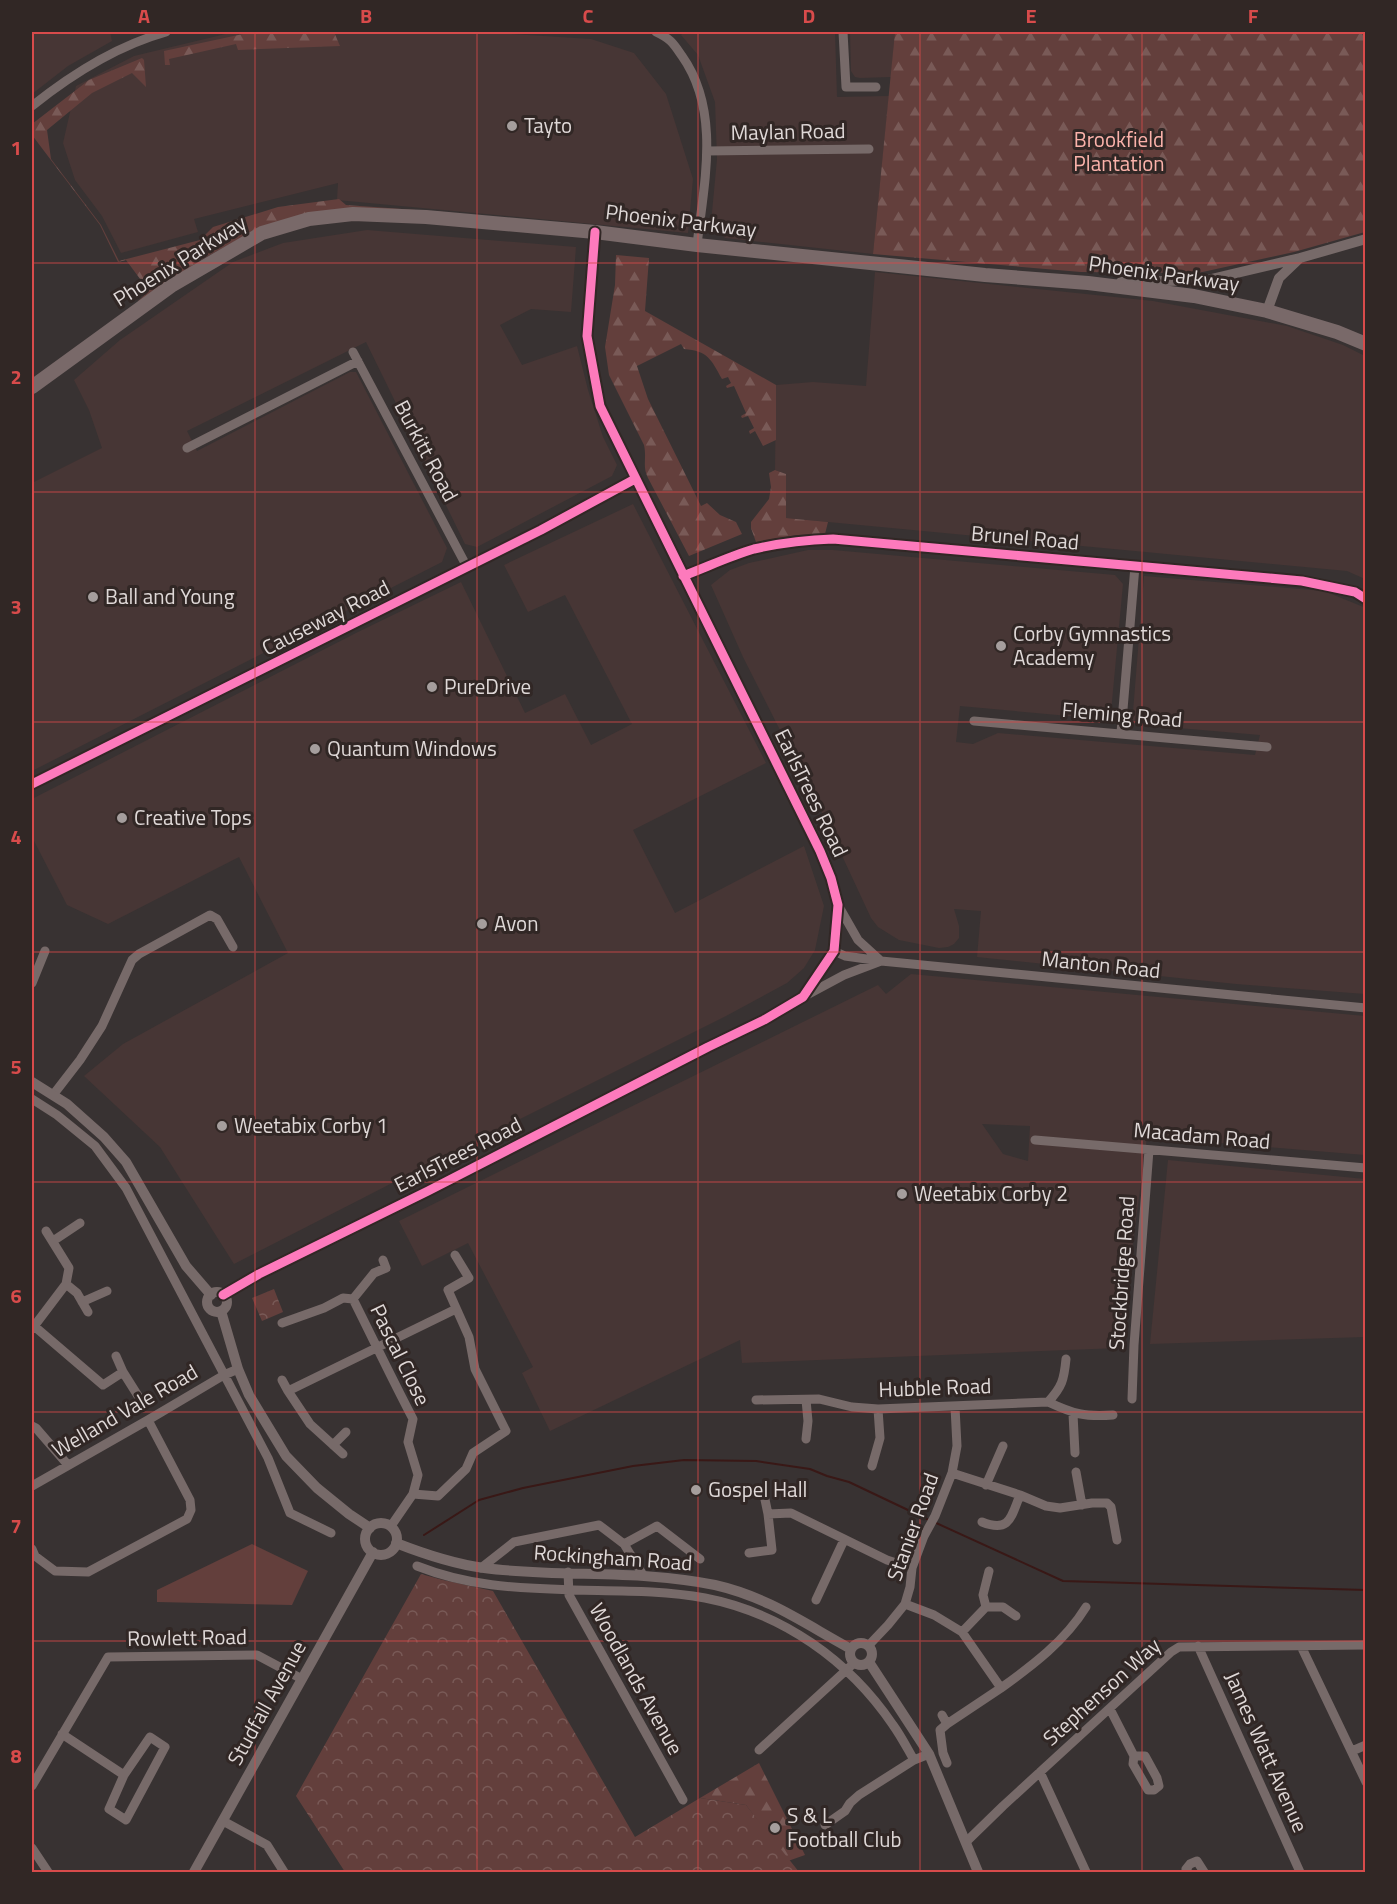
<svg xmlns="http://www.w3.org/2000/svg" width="1397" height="1904" font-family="'Titillium Web',sans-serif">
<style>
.built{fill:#473635;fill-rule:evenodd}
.green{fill:#633f3c}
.forest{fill:url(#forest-firs)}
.park{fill:url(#park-crowns)}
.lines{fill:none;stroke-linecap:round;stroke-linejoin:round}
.stream{stroke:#391816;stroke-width:2}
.minor{stroke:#776a69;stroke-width:9}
.tertiary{stroke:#776a69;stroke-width:10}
.primary{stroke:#796969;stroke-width:14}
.cycleway-casing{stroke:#312725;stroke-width:13}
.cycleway{stroke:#fd7abc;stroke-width:9}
.grid{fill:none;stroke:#d84b4b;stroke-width:1.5;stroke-opacity:0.55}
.poi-dot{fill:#a59e9d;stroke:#312725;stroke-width:2}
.labels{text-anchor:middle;stroke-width:6;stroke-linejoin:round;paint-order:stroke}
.poi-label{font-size:21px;fill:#dfd8d7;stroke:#312725;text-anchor:start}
.street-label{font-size:21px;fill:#dfd8d7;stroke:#312725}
.park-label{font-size:21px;fill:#fbb2aa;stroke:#312725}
.neatline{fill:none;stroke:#d84b4b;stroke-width:2}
.grid-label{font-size:20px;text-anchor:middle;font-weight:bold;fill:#d84b4b}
</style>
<defs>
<pattern id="forest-firs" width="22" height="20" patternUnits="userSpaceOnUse" patternTransform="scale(1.5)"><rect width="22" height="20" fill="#633f3c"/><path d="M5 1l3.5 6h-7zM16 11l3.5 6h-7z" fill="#795a57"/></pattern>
<pattern id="park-crowns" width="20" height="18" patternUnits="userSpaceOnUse" patternTransform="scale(1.5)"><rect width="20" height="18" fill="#633f3c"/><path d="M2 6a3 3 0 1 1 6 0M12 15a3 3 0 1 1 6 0" fill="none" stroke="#795a57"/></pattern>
</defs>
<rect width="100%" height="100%" fill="#383232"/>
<path class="built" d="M32,32H110L112,41L68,66L32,94Z
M234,32H478L591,39L634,53L666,94L693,179L688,233L337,200L338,183L194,219L198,232L121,253L102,216L75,180L63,143L76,86L134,56Z
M684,32H835L837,97L889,96L873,254L725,238L711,223L717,159L715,102L698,55L681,35Z
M850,32H895L891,77L860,78L855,77L851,71Z
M367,230L576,247L571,312L531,309L500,325L522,365L577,346L588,390L603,437L617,465L612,476L477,547L465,544L366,342L187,431L197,451L350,372H356L447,548L442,562L32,771V483L102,448L89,410L74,380L120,340L233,262L283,243Z
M875,272L1153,301L1287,326L1343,345L1365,356V579L1347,571L786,518V474L775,470L776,385L813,382L866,386Z
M633,504L766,763L633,830L675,913L804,846L824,906L815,950L804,968L787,983L726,1016L402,1178L234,1264L160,1147L84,1076L123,1044L288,953L239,857L108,924L67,905L32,837V799L358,632L461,582L525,713L565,694L591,745L632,724L565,595L528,612L504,565Z
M808,550H833L1115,575L1123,584L1111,712L1102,719L960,706L956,742L973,744L998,733L1255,755L1260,735L1132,724L1144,576L1324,591L1366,608L1365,994L1236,984L977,957L981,911L954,909L959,926V938L954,944L948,947L939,948L899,940L878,927L871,918L825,819L743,657L711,585L730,570L749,563Z
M911,974L1365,1016V1155L1147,1137L1119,1348L742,1363L740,1340L550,1431L522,1373L533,1367L468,1243L422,1266L399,1221L878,985L886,994ZM982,1124L1030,1126L1028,1161L1003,1154Z
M1168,1160L1365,1179V1337L1150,1344Z"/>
<path class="green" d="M252,1544L308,1571L292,1605L157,1602V1590Z"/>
<path class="forest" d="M310,32H334L340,46L238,50L236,44L169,59L170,65H165L164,51L243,34Z
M895,32H1365V232L1294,252L1198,273L1081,272L873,254Z
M142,58L144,60L146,87L132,73L92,93L47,130L51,159L101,225L119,261L200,240L213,227L278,207L339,199L346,205L444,212L384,213L250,233L199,261L140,303L138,301L149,291L126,260L118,262L100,225L32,135V124L89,80Z
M616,255L649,258L645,311L776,385V440L763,446L755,431L750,434L749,431L754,428L748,416L742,418L741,416L746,413L734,386L727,388L726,386L731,383L728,377L722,379C711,359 708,351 684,349L681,344L637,366L648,399L701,506L707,503L720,515L736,522L742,534L689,556L648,478C642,466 647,459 644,445L609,375L605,347L615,285Z
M775,470L786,474V518L828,522L825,534L797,535L756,542L751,528V522L769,499L771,487L769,473Z
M759,1763L805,1855L788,1861L746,1805L700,1798Z"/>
<path class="park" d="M274,1289L283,1312L262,1321L252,1298Z
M421,1574L443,1580L493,1591L635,1837L700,1798L746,1805L799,1872H345L296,1796Z"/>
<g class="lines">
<path class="stream" d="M934,1522L1063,1581L1366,1590
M424,1535L479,1500L523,1488L633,1466L684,1460L756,1461L810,1469L827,1476L849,1482L929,1520"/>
<path class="minor" d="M656,32C671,39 673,43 682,56C721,111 704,183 697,245
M843,32L846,87H876
M32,106C72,74 116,46 166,32
M707,151L869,149
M353,352L467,567
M187,448L358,361
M683,576C707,567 730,556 754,549C780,543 806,540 833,539L1302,581L1355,592L1366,599
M974,721L1267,747
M1121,733L1135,566
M32,784L541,530L635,479
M834,951L845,956L881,961L1366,1008
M32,983L45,951
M803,997L844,975L881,961L858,940L838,905
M53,1095L80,1060L102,1026L132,960L139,954L210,915L217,919L233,947
M32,1099L57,1115L95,1146L126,1188L268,1458L290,1513L331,1533
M1035,1140L1366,1168
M53,1241L80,1223
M66,1284L77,1293L88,1312
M353,1299L374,1273L386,1268L383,1260
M82,1302L107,1291
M282,1323L324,1308L343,1298L353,1299C373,1339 392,1379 413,1419L408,1442L418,1475L413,1494L391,1526
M34,1326L103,1385L123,1372L140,1399
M32,1329L66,1284L69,1268L46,1231
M116,1356L123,1372
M282,1380L288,1391
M1132,1399L1134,1345L1149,1150
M756,1400L819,1399L852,1407L878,1409L1048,1402C1074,1414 1084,1417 1113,1415
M806,1400L808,1421L806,1439
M1048,1402C1062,1387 1064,1380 1066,1359
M1073,1414L1075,1453
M32,1426L36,1428L68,1465
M333,1445L346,1432
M343,1454L310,1424L288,1391L456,1309
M872,1466L880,1438L878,1409
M1076,1472L1082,1505
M952,1473L1020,1495L1046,1506L1060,1508L1092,1503H1107L1111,1507L1117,1540
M986,1485L1003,1446
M32,1486L148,1420L224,1375L238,1369
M413,1494L438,1496L466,1469L473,1453L506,1431L475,1369L469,1337L448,1290L469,1278L455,1255
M768,1514L791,1513L887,1560L912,1568
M982,1522C1010,1533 1011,1517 1020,1495
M624,1544L657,1526L700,1559
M32,1549L35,1556L55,1571L88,1572L187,1519L191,1510L190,1500L148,1420
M749,1553L772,1550L768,1514L763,1490
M417,1566C470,1587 518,1588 574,1590C617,1591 662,1590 705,1598C782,1613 849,1660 893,1725C901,1736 907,1748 914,1760
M481,1568L514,1542L599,1525L624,1544L643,1575
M568,1572L569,1595L683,1800
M816,1600L844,1540
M905,1604L934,1615L962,1632L1001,1688L947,1724
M986,1607L983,1595L989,1571
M986,1607H1003L1016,1616
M962,1632L986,1607
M869,1645L888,1625L905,1604L910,1587L912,1568L924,1536L935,1516L952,1473L957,1446L955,1407
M1198,1646L1300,1872
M1301,1646L1366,1782
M1001,1688C1033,1665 1065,1641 1086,1607
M1110,1709L1134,1756L1133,1764L1148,1790H1154L1159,1786L1157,1778L1145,1756H1134
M942,1715L947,1724L940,1730L943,1753L947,1763
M62,1734L124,1775L150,1737L165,1747L126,1820L109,1809L124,1775
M759,1750L854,1663
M1352,1751L1366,1745
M1040,1772L1086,1872
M32,1786L108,1657L257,1655L302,1679
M223,1821L267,1845L284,1872
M825,1825L845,1811L850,1803L859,1795L914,1760L929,1754
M966,1842L1003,1806L1171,1652L1179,1647L1366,1645
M32,1848L48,1872
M1188,1872L1186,1869L1190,1864L1197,1861L1204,1872"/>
<path class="tertiary" d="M1121,282L1207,280L1300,258
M1267,311L1279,278L1300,258L1366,239
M32,1082L67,1104L104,1137L126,1162L186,1266L211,1295
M207 1302a10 10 0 1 1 20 0a10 10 0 1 1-20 0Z
M223,1295L259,1274L428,1191L708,1047L764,1020L803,997L834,951L838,905L831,878L820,851L600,406L587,336L595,232
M221,1311L238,1369L249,1395L286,1456L317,1488L349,1514L370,1528
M365 1539a16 16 0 1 1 32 0a16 16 0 1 1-32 0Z
M396,1543C424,1554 454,1564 484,1568C561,1578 639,1569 715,1585C768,1597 805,1624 851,1649
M850 1654a11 11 0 1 1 22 0a11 11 0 1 1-22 0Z
M869,1662L929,1754L978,1872
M194,1872L373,1552"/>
<path class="primary" d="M32,387L171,286L262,233L309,219L353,214L426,217L595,232L697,245L985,275L1088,283L1194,296L1267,311L1337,332L1366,344"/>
<g class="cycleway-casing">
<path id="cycleway" d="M683,576C707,567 730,556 754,549C780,543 806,540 833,539L1302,581L1355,592L1366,599
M32,784L541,530L635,479
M223,1295L259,1274L428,1191L708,1047L764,1020L803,997L834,951L838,905L831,878L820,851L600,406L587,336L595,232"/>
</g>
<use href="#cycleway" class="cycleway"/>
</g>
<path class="grid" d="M255,32V1872M477,32V1872M698,32V1872M920,32V1872M1142,32V1872M32,263H1366M32,492H1366M32,722H1366M32,952H1366M32,1182H1366M32,1412H1366M32,1641H1366"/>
<g class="poi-dot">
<circle cx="512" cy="126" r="6"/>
<circle cx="93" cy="597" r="6"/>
<circle cx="1001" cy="646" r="6"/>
<circle cx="432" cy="687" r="6"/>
<circle cx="315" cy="749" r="6"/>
<circle cx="122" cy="818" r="6"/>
<circle cx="482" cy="924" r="6"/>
<circle cx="222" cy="1126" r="6"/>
<circle cx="902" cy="1194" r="6"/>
<circle cx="696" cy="1490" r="6"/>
<circle cx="775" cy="1828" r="6"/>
</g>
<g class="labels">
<g class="poi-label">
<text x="524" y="133">Tayto</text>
<text x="105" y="604">Ball and Young</text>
<text x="1013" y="641">Corby Gymnastics<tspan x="1013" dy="24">Academy</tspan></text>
<text x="444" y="694">PureDrive</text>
<text x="327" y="756">Quantum Windows</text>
<text x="134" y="825">Creative Tops</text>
<text x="494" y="931">Avon</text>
<text x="234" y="1133">Weetabix Corby 1</text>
<text x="914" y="1201">Weetabix Corby 2</text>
<text x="708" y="1497">Gospel Hall</text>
<text x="787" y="1823">S &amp; L<tspan x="787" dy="24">Football Club</tspan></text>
</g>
<g class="street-label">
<text transform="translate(788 132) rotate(-1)" y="7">Maylan Road</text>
<text transform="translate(681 221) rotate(7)" y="7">Phoenix Parkway</text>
<text transform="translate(180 261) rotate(-32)" y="7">Phoenix Parkway</text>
<text transform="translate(1164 274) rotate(8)" y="7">Phoenix Parkway</text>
<text transform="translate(426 451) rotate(62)" y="7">Burkitt Road</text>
<text transform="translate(1025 538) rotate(5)" y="7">Brunel Road</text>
<text transform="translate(326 618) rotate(-27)" y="7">Causeway Road</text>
<text transform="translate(1122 715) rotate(5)" y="7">Fleming Road</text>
<text transform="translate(811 793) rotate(64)" y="7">EarlsTrees Road</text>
<text transform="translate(1101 965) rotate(6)" y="7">Manton Road</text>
<text transform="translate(1202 1136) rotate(5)" y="7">Macadam Road</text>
<text transform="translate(458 1155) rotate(-27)" y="7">EarlsTrees Road</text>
<text transform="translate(1122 1273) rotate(-86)" y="7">Stockbridge Road</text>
<text transform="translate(400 1355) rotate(64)" y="7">Pascal Close</text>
<text transform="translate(935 1388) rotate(-2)" y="7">Hubble Road</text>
<text transform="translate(125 1411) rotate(-30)" y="7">Welland Vale Road</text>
<text transform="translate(913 1527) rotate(-70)" y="7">Stanier Road</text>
<text transform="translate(613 1558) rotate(4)" y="7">Rockingham Road</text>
<text transform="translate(187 1638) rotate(-1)" y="7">Rowlett Road</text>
<text transform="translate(636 1679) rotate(61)" y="7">Woodlands Avenue</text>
<text transform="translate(1102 1692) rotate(-42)" y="7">Stephenson Way</text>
<text transform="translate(267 1703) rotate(-61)" y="7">Studfall Avenue</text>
<text transform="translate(1266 1752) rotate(66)" y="7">James Watt Avenue</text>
</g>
<g class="park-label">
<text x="1119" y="147">Brookfield<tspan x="1119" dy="24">Plantation</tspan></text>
</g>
</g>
<rect width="1397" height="1904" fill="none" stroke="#312725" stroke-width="66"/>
<rect x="33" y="33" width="1331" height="1838" class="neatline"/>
<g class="grid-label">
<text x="144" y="23">A</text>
<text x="366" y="23">B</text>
<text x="588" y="23">C</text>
<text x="809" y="23">D</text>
<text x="1031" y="23">E</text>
<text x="1253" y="23">F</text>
<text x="16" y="155">1</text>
<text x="16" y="384">2</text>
<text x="16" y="614">3</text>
<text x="16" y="844">4</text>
<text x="16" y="1074">5</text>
<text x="16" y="1303">6</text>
<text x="16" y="1533">7</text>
<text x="16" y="1763">8</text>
</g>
</svg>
